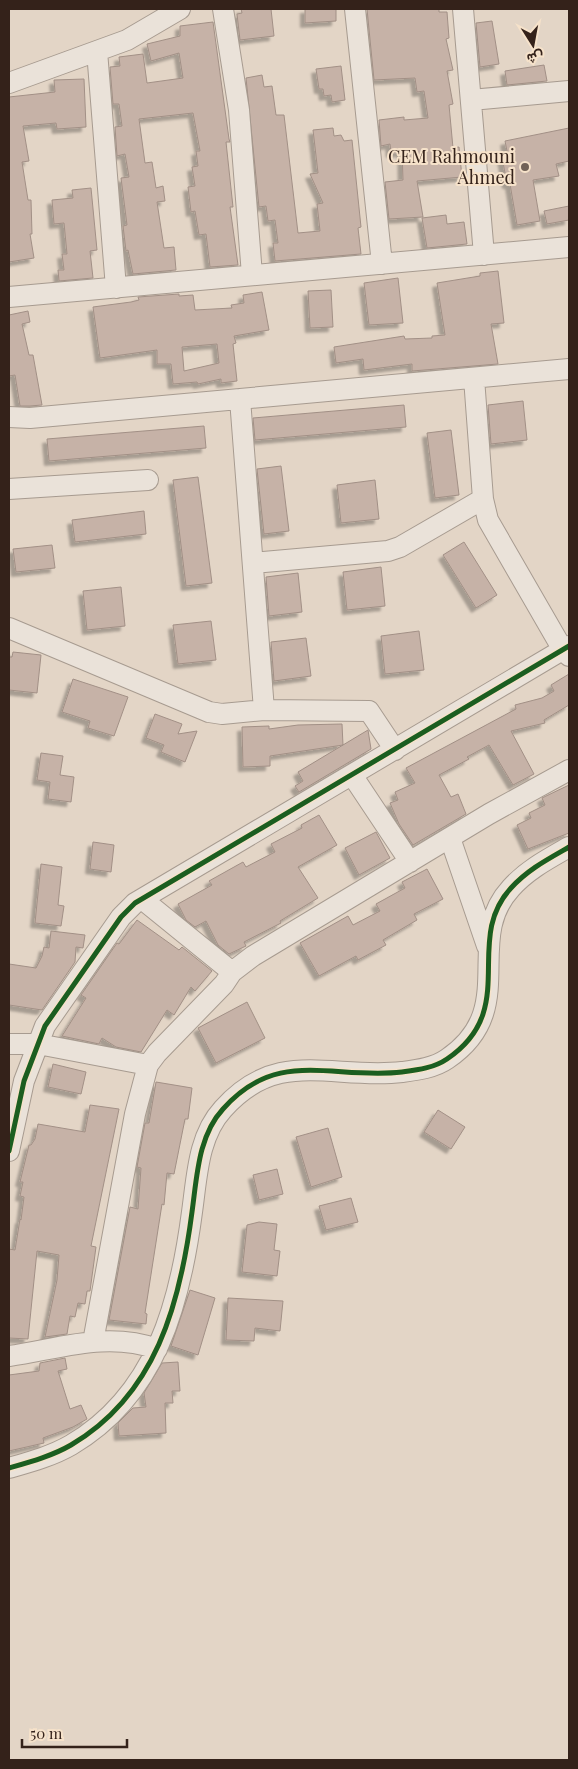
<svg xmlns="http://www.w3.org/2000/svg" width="578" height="1769" font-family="'Playfair Display',Vazirmatn,serif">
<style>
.building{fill:#c6b2a7;stroke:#a29086;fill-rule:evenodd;filter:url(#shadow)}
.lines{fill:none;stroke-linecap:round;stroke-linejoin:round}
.minor-casing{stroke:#a79b90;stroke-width:22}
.minor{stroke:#eae2d9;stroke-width:20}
.cycleway-casing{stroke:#f6e2ca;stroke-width:8}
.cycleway{stroke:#1b5e20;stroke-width:5}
.poi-dot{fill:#716156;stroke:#f6e2ca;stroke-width:2}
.labels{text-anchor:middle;stroke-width:4;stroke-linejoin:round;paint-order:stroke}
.poi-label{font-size:18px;fill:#34221a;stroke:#f6e2ca;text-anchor:end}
</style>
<defs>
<filter id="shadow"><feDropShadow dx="-4.5" dy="4.5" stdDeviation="1" flood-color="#0004"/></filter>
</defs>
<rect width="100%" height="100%" fill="#e3d5c6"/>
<path class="building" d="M241,9H271L274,36L240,40L237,14L242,13Z
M305,9H336V21L305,23Z
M367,9H439V12H447L449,38L446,39L453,70L447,71L453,104L449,105L453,148L459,147L462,177L417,181L423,217L389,219L385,182L403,180L402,152L391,153L390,144L381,146L379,120L404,117V120L428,118L424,91L417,92L415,78L374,80Z
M492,21L499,64L480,67L476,23Z
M213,22L229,139L230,142H226L233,207H230L238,265L210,267L206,234L199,235L195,211L191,212L188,187L195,186L192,167L198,166L196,151H200L193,113L139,119L145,163L152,162L156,188L163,186L165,201L157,202L164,248L174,247L176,270L133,274L128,250L126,251L123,226L127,225L121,178L129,177L125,154L117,156L115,127L122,126L119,104H113L110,67L120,66L119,57L143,54L147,83L183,78L179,53L151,61L147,44L180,36V26Z
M544,65L547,81L507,85L505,71Z
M341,66L345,100L332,102L331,95L324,96L323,89H319L316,69Z
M262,75L264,87L272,86L276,115H284L298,233L320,231L317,204L323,203L310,174L318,173L313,130L333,128L334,136L341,135L344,141L352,140L361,227L358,228L361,254L275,261L273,243H278L275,220L268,221L266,206L259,207L246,78Z
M84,79L86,127L57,129L56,123L23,126L29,161L22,162L28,200H31L32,234H30L34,258L9,262V97L55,92L54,80Z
M569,128V161L556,164L559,176L533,180L540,221L517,225L510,184H507L502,157L508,156L505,141Z
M91,188L97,250L90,251L93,278L59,281L58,270H64L62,254H67L64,223L54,224L52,200L73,198L72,190Z
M569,206V220L547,224L544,211Z
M446,215L447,224L464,222L467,244L427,248L422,218Z
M498,271L504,323L491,324L498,364L412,371V364L364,370L363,359L336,363L334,347L404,336L405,339L432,338V336L445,335L437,283L480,276V273Z
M398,278L403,323L369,325L364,283Z
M331,290L333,327L310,328L308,291Z
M262,292L269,330L234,336L236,343L233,344L237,381L221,383V379L198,384L197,382L173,384L171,364H157V350L100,358L93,307L131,302L139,300L138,297L179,294V296L193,295L195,310L232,308L231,305L244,303L243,295ZM217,344L219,363L184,371L182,347Z
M28,311L30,322L22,324L29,355H33L42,405L30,406H20L15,375L9,376V315Z
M523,401L527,440L491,444L488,405Z
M404,405L406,427L255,440L253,418Z
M204,426L206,448L49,461L47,439Z
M451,430L459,495L435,498L427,433Z
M281,466L289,531L264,534L257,469Z
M198,477L212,583L186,586L173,480Z
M375,480L379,519L341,523L337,485Z
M144,511L146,534L75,542L72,520Z
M464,542L497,595L476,608L443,555Z
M52,545L55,568L16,572L13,549Z
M381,567L385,606L347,610L343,572Z
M298,573L302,612L269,616L266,577Z
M121,587L125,626L87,630L83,591Z
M211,621L216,660L178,664L173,625Z
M419,631L424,670L385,674L381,636Z
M306,638L311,676L274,681L271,642Z
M13,652L41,655L37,693L9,690V657H12Z
M569,674V705L544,720L545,723L511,731L534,774L513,785L489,745L467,757L469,759L439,775L451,797L458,794L466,814L413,845L399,824L390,803L398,800L395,792L415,783L406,768L516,709L515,705L542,698L554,691L551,685Z
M73,679L128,697L114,736L88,728L90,721L62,712Z
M155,714L182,724L178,734L197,731L185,762L161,752L164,745L146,738Z
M342,724L343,745L270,756V766L243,767L242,727L269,726V729L298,725Z
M368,730L371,749L299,792L295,786L303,781L298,772Z
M41,753L63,756L60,775L74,777L71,802L48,799L50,782L37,780Z
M569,785V833L528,849L517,825L531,818L529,813L545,805L542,798Z
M319,815L337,845L298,867L318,898L280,921L281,923L244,942L246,946L229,954L218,945L206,921L195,927L186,920L178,904L212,885L209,881L243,862L246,867L275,852L271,844L302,828L301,825Z
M376,832L390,858L359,875L345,848Z
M93,842L114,845L111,872L90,869Z
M41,864L62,867L58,905L64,906L61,926L35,923Z
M427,869L443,899L414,914L417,920L383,940L386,945L358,960L356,956L319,976L300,943L348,916L353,925L380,911L376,904L405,888L402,882Z
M137,920L179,950L182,947L212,971L195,991L191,987L174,1015L167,1010L141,1052L116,1047L102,1038L99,1044L62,1036L86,998L81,995L117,943L119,944Z
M51,931L85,935L83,948L76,947L75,962L42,1010L9,1005V964L36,968L42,956L44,947L49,948Z
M247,1002L265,1038L216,1063L198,1028Z
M53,1064L86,1072L81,1094L48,1087Z
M156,1082L192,1088L188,1119H185L174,1174L167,1173L164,1205L162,1204L145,1313L147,1314L146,1324L109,1320L130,1207L138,1209L141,1168L137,1167L145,1123H149Z
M90,1105L119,1109L91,1246L96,1247L90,1291H87L85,1304L78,1303L75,1317L70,1316L67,1334L45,1337L57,1280L59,1255L37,1251L28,1339L9,1338V1249L15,1250L20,1219L21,1220L24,1197L20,1196L23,1182H20L29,1145H31L35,1139L38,1124L85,1132Z
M438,1110L465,1127L451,1149L424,1132Z
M328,1128L342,1177L311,1187L296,1137Z
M277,1169L283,1194L259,1200L253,1175Z
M351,1198L358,1222L326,1230L319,1206Z
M259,1222L277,1224L274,1250L280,1251L277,1276L242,1272L247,1225Z
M190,1290L215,1298L198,1355L171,1346Z
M228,1298L283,1301L280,1331L255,1328L254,1341L226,1340Z
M65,1358L67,1369L58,1371L70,1409L81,1405L87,1419L73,1427L43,1438L44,1443L9,1451V1375L39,1371L40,1363Z
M178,1362L180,1391H172L173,1403H165L166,1433L119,1436L118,1423L133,1408L146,1407L144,1393L162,1363Z"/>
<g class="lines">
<g class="minor-casing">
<path id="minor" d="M223,9L239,110L252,275
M355,9L382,264
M463,9L484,255
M97,51L116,288
M9,83L127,40L180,9
M471,100L569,91
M9,297L569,247
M474,378L483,499L488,520L563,650L569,656
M240,399L264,710
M9,417L30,418L569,369
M9,489L148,480
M253,563L388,551L400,547L483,499
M9,628L209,712L222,714L264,710L369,711L395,750
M352,775L410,862
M450,838L487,946
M142,899L232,972
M9,1044H38L148,1065
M9,1151L24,1081L45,1026L121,917L135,903L569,646
M93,1342L135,1114L148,1065L157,1053L224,984L232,972L253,956L489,814L569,770
M9,1356C59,1349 107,1331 157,1349
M9,1468C30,1462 52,1456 71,1445C156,1395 180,1304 192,1212C197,1177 198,1136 223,1109C278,1047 332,1080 402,1072C417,1070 434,1068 447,1059C521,1009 462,941 511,888C527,870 548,859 569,847"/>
</g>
<use href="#minor" class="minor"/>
<g class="cycleway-casing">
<path id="cycleway" d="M9,1151L24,1081L45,1026L121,917L135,903L569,646
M9,1468C30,1462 52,1456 71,1445C156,1395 180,1304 192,1212C197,1177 198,1136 223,1109C278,1047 332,1080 402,1072C417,1070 434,1068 447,1059C521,1009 462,941 511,888C527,870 548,859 569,847"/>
</g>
<use href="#cycleway" class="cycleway"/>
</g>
<circle class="poi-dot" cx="525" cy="167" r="5"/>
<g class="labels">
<g class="poi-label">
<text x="515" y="163">CEM Rahmouni<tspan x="515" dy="21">Ahmed</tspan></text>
</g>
</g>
<rect width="578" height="1769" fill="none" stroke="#34221a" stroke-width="20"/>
<g transform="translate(533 45) rotate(169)" stroke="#f6e2ca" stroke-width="4" paint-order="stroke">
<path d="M0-4L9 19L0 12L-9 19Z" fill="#34221a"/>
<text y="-8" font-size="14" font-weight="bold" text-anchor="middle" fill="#34221a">ش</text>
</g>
<path d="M22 1739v8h105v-8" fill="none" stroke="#34221a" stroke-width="2.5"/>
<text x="30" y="1739" font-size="15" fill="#34221a" stroke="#f6e2ca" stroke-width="4" paint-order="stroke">50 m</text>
</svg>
